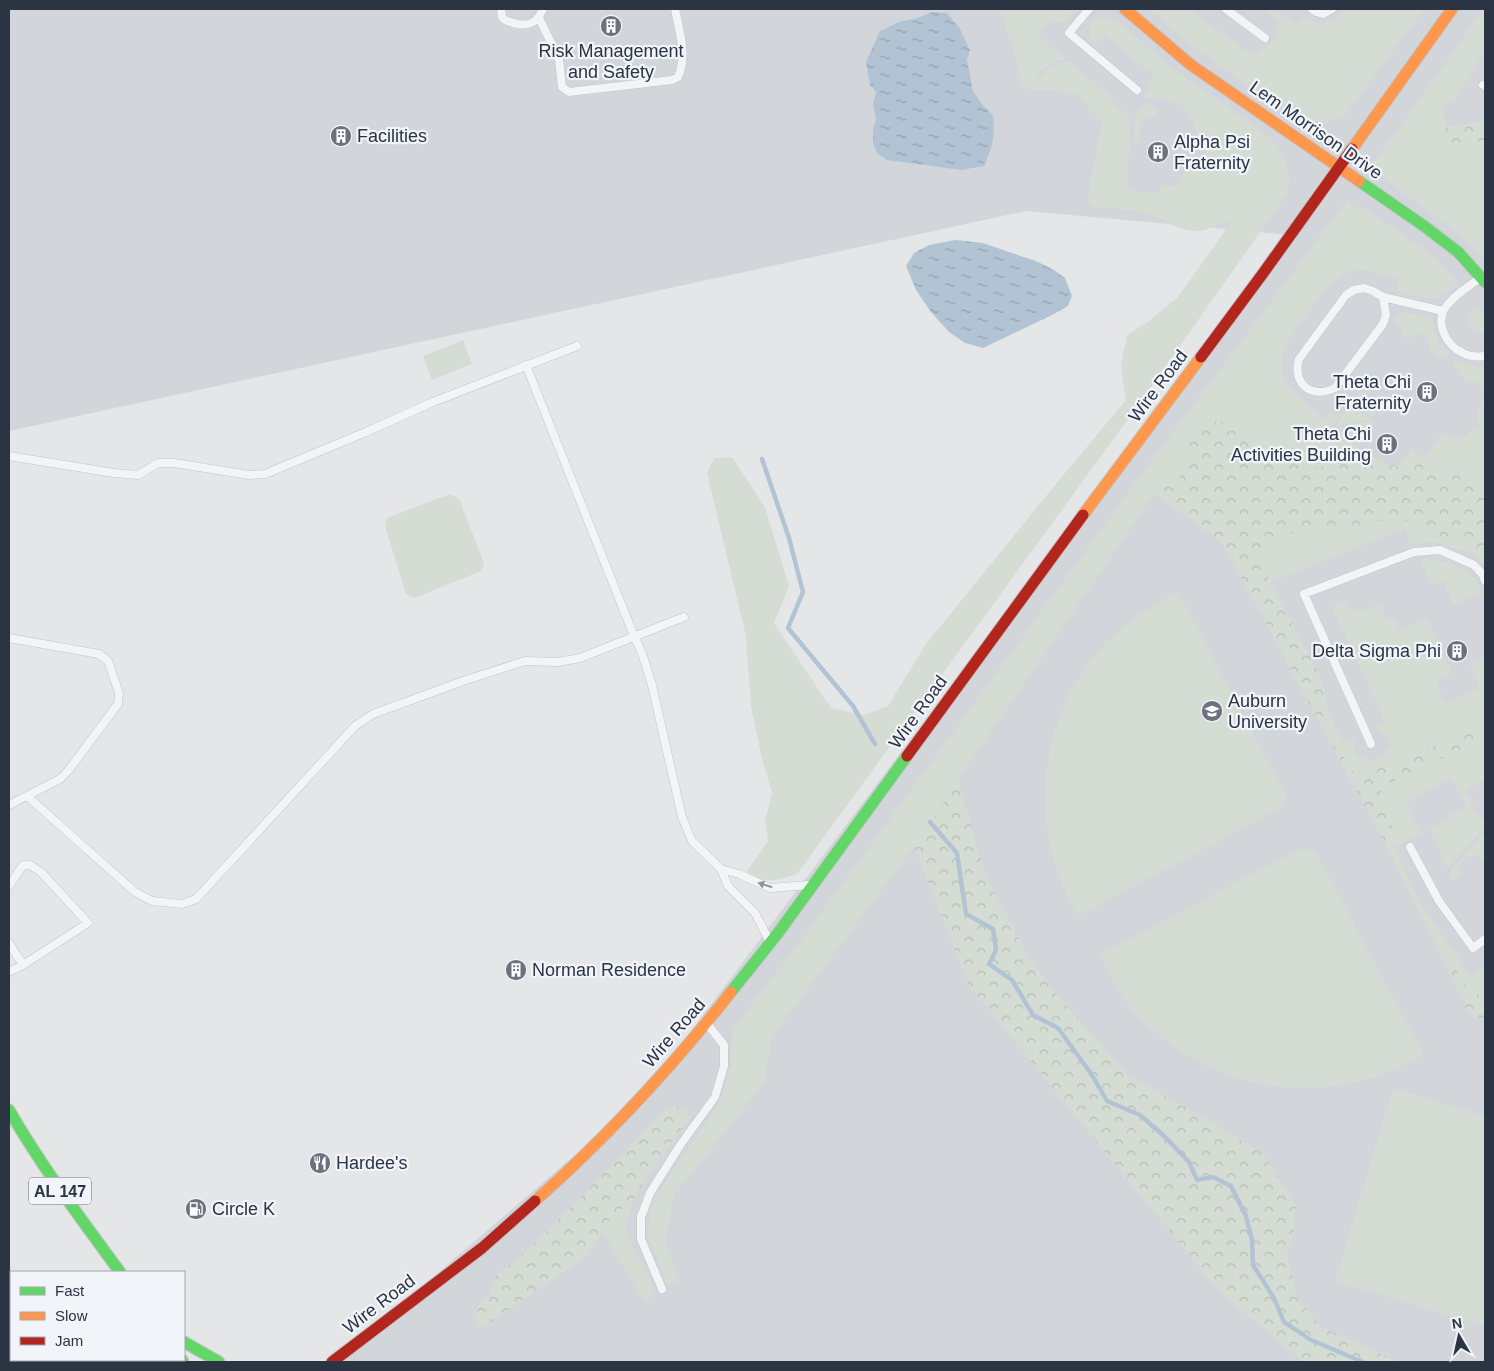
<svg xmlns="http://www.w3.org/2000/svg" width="1494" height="1371" font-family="Arial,sans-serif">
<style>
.built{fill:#d2d6db}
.green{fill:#d5dcd4}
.forest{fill:url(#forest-crowns)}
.water{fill:url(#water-ripples)}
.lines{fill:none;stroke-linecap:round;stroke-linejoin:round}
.stream{stroke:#b2c4d4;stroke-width:4.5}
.lane-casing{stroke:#c2c4c6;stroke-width:9}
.fast-casing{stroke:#c2c4c6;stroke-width:13}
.slow-casing{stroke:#c2c4c6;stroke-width:13}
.jam-casing{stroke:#c2c4c6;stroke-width:13}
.lane{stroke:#f3f4f5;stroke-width:8}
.fast{stroke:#63d668;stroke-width:11}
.slow{stroke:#ff974d;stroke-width:11}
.jam{stroke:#b3261e;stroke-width:11}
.oneway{fill:#8e949c}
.labels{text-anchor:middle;stroke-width:4.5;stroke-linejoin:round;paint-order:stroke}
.shield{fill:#f1f4f8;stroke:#666e79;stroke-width:1}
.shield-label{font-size:16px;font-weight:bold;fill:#2a3443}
.poi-label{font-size:18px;fill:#2a3443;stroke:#f1f4f8;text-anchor:start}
.street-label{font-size:18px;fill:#2a3443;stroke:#f1f4f8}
</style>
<defs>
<pattern id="forest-crowns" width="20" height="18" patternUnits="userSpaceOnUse" patternTransform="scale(1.25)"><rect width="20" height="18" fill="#d5dcd4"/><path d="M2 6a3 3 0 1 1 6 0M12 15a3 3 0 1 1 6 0" fill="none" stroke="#b7bdb7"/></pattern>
<pattern id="water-ripples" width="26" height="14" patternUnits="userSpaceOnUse" patternTransform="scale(1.25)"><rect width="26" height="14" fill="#b2c4d4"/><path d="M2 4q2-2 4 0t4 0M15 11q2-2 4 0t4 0" fill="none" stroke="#91a0ae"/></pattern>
</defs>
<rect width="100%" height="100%" fill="#e4e6e8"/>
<path class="built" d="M9,9H1485V1362H332L362,1338L639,1100L1290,235L1026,211L9,431Z"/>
<path class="green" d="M1000,9H1076C1069,18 1063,28 1051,20L1037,34L1064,58V59C1049,63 1036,71 1033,87C1041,74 1052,62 1070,62L1114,99L1112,102L1131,118L1127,185L1132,191L1155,193L1159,192L1161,185L1171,186L1178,184L1184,173L1185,166L1205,167L1206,145L1198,144C1197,123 1190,104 1167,99C1159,98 1151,100 1143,97L1150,90L1147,86L1154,76L1105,35L1098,43C1079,37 1091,7 1117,20L1164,62L1267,135C1285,152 1292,169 1288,193L1131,415L797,874C778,880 765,885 747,871L768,841L765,821L772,793L762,759L751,707L746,636L707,473L714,458L732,457L765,507L789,586L774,623L831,708L864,715L888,706L926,644L1051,490L1126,400L1121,366L1127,335L1149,321L1178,297L1230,224L1227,221C1217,223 1208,231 1198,231C1180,232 1169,222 1154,216C1136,209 1112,208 1092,207L1087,199L1102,123L1076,94L1053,90L1026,89L1021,85L1015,54Z
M1148,9H1189L1255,57L1261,49H1265L1278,34L1275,29L1281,22L1263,9H1274L1296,25L1304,16C1322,29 1331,23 1346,9H1424L1346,114L1333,120L1322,122L1304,121L1293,116L1196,49Z
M1483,9H1485V48L1455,101L1445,105L1443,108L1446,127L1444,136L1459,145L1478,141L1485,142V260L1458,233L1386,180L1381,172L1379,164H1374V162L1446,63Z
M1150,104L1157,108L1156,117L1145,116L1144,123H1141L1139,142L1134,141C1135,127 1132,109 1150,104Z
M1347,200L1350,202L1352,207H1360L1364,208C1384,222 1449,263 1457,282C1438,307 1425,298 1400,292L1397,289L1400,278C1385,275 1368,268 1353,271C1330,275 1302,322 1288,341C1269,378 1293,394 1320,414V418L1323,420L1330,412L1338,417L1331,426L1334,429L1372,420L1374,421L1357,444L1358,447L1363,451L1365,447L1376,456L1367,461L1313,468L1283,460L1230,422L1189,434C1189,450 1188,469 1177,481L1163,482L1154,494L958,780L914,847L771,1038L765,1082L674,1195L665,1244L681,1281L668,1286L649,1238L648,1227L653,1201L720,1102L731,1064L732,1030L794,950L1180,422L1234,352Z
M1479,307L1485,316V333C1468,332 1459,316 1479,307Z
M1401,312L1414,314L1432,319L1438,341L1448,355L1447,357L1445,355L1442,359L1432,352L1425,338L1420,334H1417L1416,337L1412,335L1409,339L1400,334L1404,328L1395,322V320Z
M463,340L472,364L432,380L423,356Z
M1456,360L1475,367L1485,366V430L1476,423L1478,418V412L1485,396L1483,390L1479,383L1476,381L1467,382L1456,371L1457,369L1453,367L1456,363L1454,362Z
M1362,390L1376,402L1374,407L1376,412L1372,417L1352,402Z
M1351,404L1370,419L1337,426L1336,424Z
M1474,426L1485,434V486L1452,471L1403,460L1412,449L1421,456H1425L1443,432C1460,443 1462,442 1474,426Z
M450,494L459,499L484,563L481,571L414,598L406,594L385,526L387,518Z
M1377,521H1410L1429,536L1458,543L1464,551L1434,542L1414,544L1409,543L1406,528L1270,582L1262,551L1297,530L1333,531Z
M1423,559C1436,558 1464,567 1473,576C1477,581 1479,588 1482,594L1453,604L1444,581L1431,585L1421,562Z
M1178,592L1286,796L1281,808L1078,916C1067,895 1056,873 1051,850C1035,779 1053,702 1101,648C1123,624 1150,607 1178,592Z
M1346,600L1351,612L1357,609L1359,612L1380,604L1387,620L1394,618L1399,630L1428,618L1452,674L1436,681L1445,703L1480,688L1469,663L1485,657V777L1466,792L1475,802L1471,805L1485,824V826L1447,869L1430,829L1467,805L1450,777L1405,805L1422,833L1395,847L1418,899L1471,976L1485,966V996C1466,994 1464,981 1454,966L1445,964L1385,843L1394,834L1379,789L1403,776L1482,740L1468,731L1390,766L1354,774L1327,730L1326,723L1327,709L1343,742L1355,738L1354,754L1370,761L1382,756L1391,746L1385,735L1374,727L1385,721L1332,607Z
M1485,832V858L1483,860C1473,848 1466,859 1456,866L1462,874L1453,881L1449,872Z
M1302,848L1315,851L1424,1055C1408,1063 1392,1071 1375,1077C1289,1104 1200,1080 1138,1016C1123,1001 1109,973 1099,955Z
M1393,1088L1485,1116V1326L1335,1281Z
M634,1199L626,1229L628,1238L656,1292L645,1302L602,1231L615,1214Z"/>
<path class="forest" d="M1485,121V142L1478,141L1459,145L1447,143L1444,136L1446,127Z
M1209,421L1230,422L1283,459L1313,468L1366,461L1376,456L1390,467L1393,464L1397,467L1403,460C1432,465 1459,472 1485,486V564L1472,553L1464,551L1458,543L1429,536L1410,521H1377L1333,531L1297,530L1262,551L1270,582L1313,662L1325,690L1327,709L1326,723L1327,730L1354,774L1390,766L1468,731L1481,733L1482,740L1403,776L1380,788L1394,834L1385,843L1221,541L1154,494L1163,482L1177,481C1188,469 1189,450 1189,434Z
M958,780L984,871L1028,957L1054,992L1129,1076L1207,1119L1264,1155L1296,1205L1292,1242L1287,1254L1297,1298L1320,1326L1397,1362H1304L1218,1290L970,987L914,847Z
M1445,964L1454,966C1464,981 1466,994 1485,996V1020L1468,1013Z
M671,1106C680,1109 686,1110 691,1117L653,1167L634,1199L615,1214L602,1231L587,1256L479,1330L474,1315L479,1303L488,1297L497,1274L520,1257L551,1227L619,1158L662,1111Z"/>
<path class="water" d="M933,12L947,13L959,27L970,50L967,60L973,91L982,104L993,115C995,137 993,146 984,166L961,170L887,160L877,153L873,143V129L876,119L873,105L876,92L870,85L866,62L880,31L899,22L917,18Z
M955,240L983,243L1038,262L1054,270L1065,278L1072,296L1068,306L1052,315L983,348L965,343L949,332L931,312L916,290L906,266L914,253L929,245Z"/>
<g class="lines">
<path class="stream" d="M762,459L789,538L803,592L788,628L853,706L875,744
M930,822L957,853L966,914L993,929L996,950L989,964L1012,980L1033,1015L1058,1028L1092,1075L1107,1101L1140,1115L1164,1136L1189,1162L1197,1180L1213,1177L1231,1186L1246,1216L1252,1240L1253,1265L1274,1298L1284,1322L1311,1340L1363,1362
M9,1297H11
M34,1362V1360"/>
<g class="lane-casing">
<path id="lane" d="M501,9C502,12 501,15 502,17C504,21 510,22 513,23C529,27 537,23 543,9
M1089,9L1069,33L1137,90
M1226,9L1265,38
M1312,9L1316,12L1323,14L1332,9
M539,18L559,59L562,87L569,92L672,80L678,77C688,55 679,31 675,9
M1483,85L1485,86
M1480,278C1468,287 1453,296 1445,308C1435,324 1447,346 1463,353C1470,357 1478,357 1485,356
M1364,288L1373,291L1383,297L1386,315L1383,324L1335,388C1312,399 1292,385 1299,359L1346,295L1354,290Z
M1383,297L1443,311
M526,365L634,636L642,653L652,685L682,817L692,841L721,869L728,886L755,913L769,940
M9,456L114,473L138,475L158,463H174L249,475L265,474L366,432L433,402L577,346
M9,638L99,654L108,661L119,693L118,704L68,771L60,779L9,805
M1371,744L1304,594L1414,552L1440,550L1474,565L1483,575L1485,581
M27,796L135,892L152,901L182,904L196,899L355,726L373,714L466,680L525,661L558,662L580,658L684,617
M1410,847L1439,901L1473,948L1485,939
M721,869L739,874L770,888L808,885
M9,886L23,865H30L41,872L88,923L23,965L9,972
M9,943L23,965
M662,1289L641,1239V1217L650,1193L681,1144L715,1097L724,1066V1045L708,1025"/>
</g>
<g class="fast-casing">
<path id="fast" d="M1359,181L1424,226L1458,252L1485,282
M731,992L778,933L907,756
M9,1110C42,1167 81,1219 120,1272
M184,1342L219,1362
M182,1360L183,1362"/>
</g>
<g class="slow-casing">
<path id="slow" d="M1125,9L1191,65L1359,181
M1352,149L1452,9
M1083,515L1201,357
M535,1201C607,1137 672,1067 731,992"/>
</g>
<g class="jam-casing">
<path id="jam" d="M1201,357L1264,272L1352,149
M907,756L1083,515
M332,1362L482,1248L535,1201"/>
</g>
<use href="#lane" class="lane"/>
<use href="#fast" class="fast"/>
<use href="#slow" class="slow"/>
<use href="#jam" class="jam"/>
</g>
<defs><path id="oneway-solid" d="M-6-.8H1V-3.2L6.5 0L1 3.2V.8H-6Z" transform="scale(1.25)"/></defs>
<use class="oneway" href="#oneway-solid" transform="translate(765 885) rotate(-162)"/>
<defs>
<g id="building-disc" transform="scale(1.125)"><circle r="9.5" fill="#6b727d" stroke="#f1f4f8"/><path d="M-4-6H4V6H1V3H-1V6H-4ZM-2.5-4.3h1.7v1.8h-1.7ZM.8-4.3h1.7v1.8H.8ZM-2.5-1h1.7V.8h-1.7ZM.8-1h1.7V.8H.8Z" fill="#fff"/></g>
<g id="university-disc" transform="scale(1.125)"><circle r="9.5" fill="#6b727d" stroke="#f1f4f8"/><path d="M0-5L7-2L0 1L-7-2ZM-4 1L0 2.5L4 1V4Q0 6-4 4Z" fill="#fff"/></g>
<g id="restaurant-disc" transform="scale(1.125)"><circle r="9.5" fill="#6b727d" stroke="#f1f4f8"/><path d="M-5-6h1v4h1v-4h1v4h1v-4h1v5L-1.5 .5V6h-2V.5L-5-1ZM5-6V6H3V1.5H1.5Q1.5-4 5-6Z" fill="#fff"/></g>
<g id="fuel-disc" transform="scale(1.125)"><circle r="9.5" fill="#6b727d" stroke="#f1f4f8"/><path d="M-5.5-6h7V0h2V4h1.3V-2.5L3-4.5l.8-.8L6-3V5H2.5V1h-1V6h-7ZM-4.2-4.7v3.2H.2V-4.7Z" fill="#fff"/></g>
</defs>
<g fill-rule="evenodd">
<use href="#building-disc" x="611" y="26"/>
<use href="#building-disc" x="341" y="136"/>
<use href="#building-disc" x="1158" y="152"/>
<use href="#building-disc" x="1427" y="392"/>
<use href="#building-disc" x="1387" y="444"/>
<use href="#building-disc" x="1457" y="651"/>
<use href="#university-disc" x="1212" y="711"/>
<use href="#building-disc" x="516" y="970"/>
<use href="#restaurant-disc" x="320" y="1163"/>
<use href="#fuel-disc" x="196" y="1209"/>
</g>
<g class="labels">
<rect class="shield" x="29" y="1177.5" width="62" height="27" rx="4"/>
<g class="shield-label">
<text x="60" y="1197">AL 147</text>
</g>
<g class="poi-label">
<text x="611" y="57" text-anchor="middle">Risk Management<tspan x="611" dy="21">and Safety</tspan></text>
<text x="357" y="142">Facilities</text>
<text x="1174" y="148">Alpha Psi<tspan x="1174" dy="21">Fraternity</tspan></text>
<text x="1411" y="388" text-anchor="end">Theta Chi<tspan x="1411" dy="21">Fraternity</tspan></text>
<text x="1371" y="440" text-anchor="end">Theta Chi<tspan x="1371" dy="21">Activities Building</tspan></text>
<text x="1441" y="657" text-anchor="end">Delta Sigma Phi</text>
<text x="1228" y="707">Auburn<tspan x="1228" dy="21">University</tspan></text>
<text x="532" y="976">Norman Residence</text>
<text x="336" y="1169">Hardee's</text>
<text x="212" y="1215">Circle K</text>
</g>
<g class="street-label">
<text transform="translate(1316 130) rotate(35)" y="6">Lem Morrison Drive</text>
<text transform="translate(1158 386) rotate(-53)" y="6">Wire Road</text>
<text transform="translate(918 712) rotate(-54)" y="6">Wire Road</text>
<text transform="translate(674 1033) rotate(-49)" y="6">Wire Road</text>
<text transform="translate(379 1304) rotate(-37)" y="6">Wire Road</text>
</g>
</g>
<rect width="1494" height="1371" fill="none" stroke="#2a3443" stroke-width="20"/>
<rect x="10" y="1271" width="175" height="90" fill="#f1f4f8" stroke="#a1a7b0"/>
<rect x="20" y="1287" width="25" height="8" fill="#63d668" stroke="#a1a7b0"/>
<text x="55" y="1296" font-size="15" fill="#2a3443">Fast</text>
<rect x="20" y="1312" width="25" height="8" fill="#ff974d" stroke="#a1a7b0"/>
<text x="55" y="1321" font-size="15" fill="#2a3443">Slow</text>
<rect x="20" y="1337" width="25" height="8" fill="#b3261e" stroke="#a1a7b0"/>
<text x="55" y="1346" font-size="15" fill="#2a3443">Jam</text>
<g transform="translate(1459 1336) rotate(351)" stroke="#f1f4f8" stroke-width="4" paint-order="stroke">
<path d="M0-4L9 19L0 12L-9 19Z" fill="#2a3443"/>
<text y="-8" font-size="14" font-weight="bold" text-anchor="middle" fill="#2a3443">N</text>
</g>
</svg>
